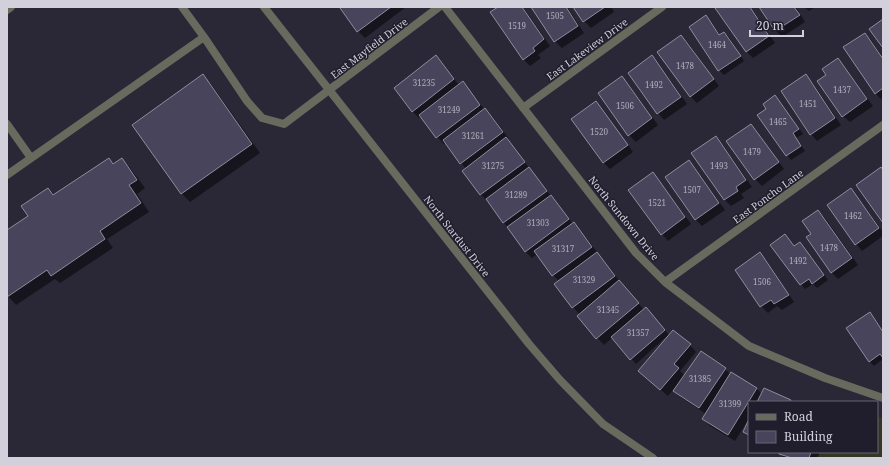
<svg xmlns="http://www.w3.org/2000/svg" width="890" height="465" font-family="'Noto Serif',serif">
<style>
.green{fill:#343626}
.shadow{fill:#0007}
.building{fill:#48445c;stroke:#8f8c9e}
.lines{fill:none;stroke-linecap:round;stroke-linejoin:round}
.service{stroke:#686a5e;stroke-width:8}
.minor{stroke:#686a5e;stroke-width:8}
.tertiary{stroke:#686a5e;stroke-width:8}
.labels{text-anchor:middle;stroke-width:3;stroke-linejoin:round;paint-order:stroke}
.number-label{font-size:8px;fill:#b0adba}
.street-label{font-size:10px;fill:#d2d0da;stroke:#201e2c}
</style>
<rect width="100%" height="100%" fill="#2a2736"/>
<path class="green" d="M877,417L883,418V458H816L818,452H877Z"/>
<path class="shadow" d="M344,7H406L365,38L358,31Z
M499,7H523L550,46L538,55L541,58L530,66L523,59Z
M532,7H567L584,33L562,48L555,41Z
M575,7H611L614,12L591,28L584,21Z
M719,7H751L775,43L753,58L746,51Z
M760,7H796L805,22L782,37L776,31Z
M804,7H815L809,11Z
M706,16L720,35L724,33L729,37L744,61L724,75L719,70L690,27Z
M865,34L871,40L883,58V99L882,100L875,93Z
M681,36L688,43L719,86L697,103L690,96Z
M436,57L459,85L463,83L485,110L492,116L509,139L507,140L573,224L580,230L621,283L644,310L650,313L670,336L690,345L696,352L680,371L685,376L725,369L731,375L732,374L757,389L762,394L764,389L791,402H749V421L748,420L735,441L710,426L703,419L706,414L681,397L675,391L677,387L676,386L668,396L646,377L668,337L667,336L636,364L613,337L604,345L578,316L580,315L573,307L559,281L553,275L537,254L532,258L525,251L488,201L481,195L463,171L466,169L446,143L444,144L437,137L421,116L419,118L412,111Z
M652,57L658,63L687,104L664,120L658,113Z
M838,59L844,66L873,106L850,122L843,116L828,76Z
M203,76L211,84L260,153L190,202L182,194L133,125Z
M806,76L812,82L841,125L817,141L811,134Z
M622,77L628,84L658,125L636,142L629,135Z
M775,96L803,134L796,138L805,151L791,160L759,115L767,109Z
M595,103L602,109L633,152L610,169L603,162Z
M751,125L757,132L784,169L762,186L755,179Z
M716,137L722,144L752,187L741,194L744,198L731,206L725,200L693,153Z
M109,159L114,164L122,159L130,168L145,188L137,194L149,212L107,239L113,248L60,283L55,279L16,305L7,295V231L29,216L48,189L55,195Z
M689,161L695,168L725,210L702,226L696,220L666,177Z
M652,173L659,180L691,224L668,241L662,234Z
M851,189L857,196L883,232V236L862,251L856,244Z
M818,211L825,218L858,265L838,279L831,272L812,234Z
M800,243L828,280L817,288L813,284L805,289L772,245L794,247Z
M760,254L766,260L794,302L782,310L777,306L768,313L761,306L736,270Z
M870,313L883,331V359L874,366L869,361Z
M780,452H820L818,458H784L780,453Z"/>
<path class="building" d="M342,7H391L357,32L340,8Z
M498,7H522L544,39L533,48L535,51L523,60L490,12Z
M531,7H566L578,26L554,42Z
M573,7H605L583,22Z
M717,7H750L769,36L746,52L715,8Z
M759,7H794L800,15L775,31Z
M706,15L719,35L724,32L741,56L718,71L689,27Z
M883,19V48L869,29Z
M865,33L883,59V88L875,94L843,47Z
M681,35L714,79L690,97L657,52Z
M436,55L454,79L412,112L394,88Z
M652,55L681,97L657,114L628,73Z
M838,58L867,99L842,117L817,81L826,75L822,69Z
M203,74L252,144L181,194L132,125Z
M806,74L835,118L810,135L781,91Z
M622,76L652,118L628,136L598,93Z
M463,81L480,105L436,138L419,115Z
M775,95L799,129L793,133L801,146L786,156L757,115L766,109L763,104Z
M596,101L628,145L603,163L571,119Z
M485,108L503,132L460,164L443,140Z
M751,124L779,162L754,180L726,141Z
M716,136L746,180L736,187L738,191L724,200L691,153Z
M506,137L525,162L480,195L462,171Z
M109,158L113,164L122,158L137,180L129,185L141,203L100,231L105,239L51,276L47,270L7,297V230L28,216L21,206L48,188L53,195Z
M689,160L719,203L695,220L665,177Z
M529,167L547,191L503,223L486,199Z
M881,167L883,170V223L856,185Z
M653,172L685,217L661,235L628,190Z
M851,188L879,228L855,245L827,205Z
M551,195L569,219L525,252L507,227Z
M818,210L852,258L831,273L806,237L811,234L802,221Z
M574,222L592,247L552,276L534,251Z
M785,234L794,246L800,242L824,275L812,284L809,279L800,285L770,245Z
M597,252L615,276L572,308L554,284Z
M760,252L789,295L774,304L771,300L760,307L735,270Z
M619,280L639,303L596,339L577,316Z
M646,307L665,330L630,360L611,337Z
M870,312L883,332V358L880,354L869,362L846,328Z
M673,330L691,344L674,364L679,368L660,390L638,371Z
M701,351L726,368L699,408L673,391Z
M731,372L757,388L728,435L702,419Z
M764,388L791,400L790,402H757Z
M749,419V435L743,432Z
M779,452H811L809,458H792L779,454Z"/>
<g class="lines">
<path class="service" d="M182,7L204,37L247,101L262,118L284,124L329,90
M7,124L31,158
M7,175L204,37"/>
<path class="minor" d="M264,7L529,344L560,380L603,424L653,458
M445,7L636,253L665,282L749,346L825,378L883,398
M329,90L439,7
M523,108L662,7
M665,282L883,125"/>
<path class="tertiary" d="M7,10L11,7"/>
</g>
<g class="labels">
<g class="number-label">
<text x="555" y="19">1505</text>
<text x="517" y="29">1519</text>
<text x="717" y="48">1464</text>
<text x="685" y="69">1478</text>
<text x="424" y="86">31235</text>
<text x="654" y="88">1492</text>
<text x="842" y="93">1437</text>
<text x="808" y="107">1451</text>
<text x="625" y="109">1506</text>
<text x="449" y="113">31249</text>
<text x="778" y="125">1465</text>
<text x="599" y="135">1520</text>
<text x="473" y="139">31261</text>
<text x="752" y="155">1479</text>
<text x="493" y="169">31275</text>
<text x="719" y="169">1493</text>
<text x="692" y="193">1507</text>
<text x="516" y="198">31289</text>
<text x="657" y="206">1521</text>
<text x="853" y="219">1462</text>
<text x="538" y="226">31303</text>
<text x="829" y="251">1478</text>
<text x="563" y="252">31317</text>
<text x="798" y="264">1492</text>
<text x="584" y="283">31329</text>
<text x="762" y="285">1506</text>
<text x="608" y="313">31345</text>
<text x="638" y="336">31357</text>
<text x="700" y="382">31385</text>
<text x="730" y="407">31399</text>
</g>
<g class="street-label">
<text transform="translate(369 48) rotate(-37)" y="4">East Mayfield Drive</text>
<text transform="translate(587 49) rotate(-36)" y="4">East Lakeview Drive</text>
<text transform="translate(768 196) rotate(-36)" y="4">East Poncho Lane</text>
<text transform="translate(624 218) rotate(51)" y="4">North Sundown Drive</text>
<text transform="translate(457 236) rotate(52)" y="4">North Stardust Drive</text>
</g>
</g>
<rect width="890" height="465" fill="none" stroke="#d2d0da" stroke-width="16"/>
<rect x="748" y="401" width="130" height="52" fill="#201e2c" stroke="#676572"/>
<rect x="756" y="414" width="20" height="6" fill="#686a5e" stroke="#676572"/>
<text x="784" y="421" font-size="12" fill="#d2d0da">Road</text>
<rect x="756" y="431" width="20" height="12" fill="#48445c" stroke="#676572"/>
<text x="784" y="441" font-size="12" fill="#d2d0da">Building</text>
<path d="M750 30v6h53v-6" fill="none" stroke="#d2d0da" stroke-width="2"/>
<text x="756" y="30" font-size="12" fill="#d2d0da" stroke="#201e2c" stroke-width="3" paint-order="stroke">20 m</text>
</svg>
